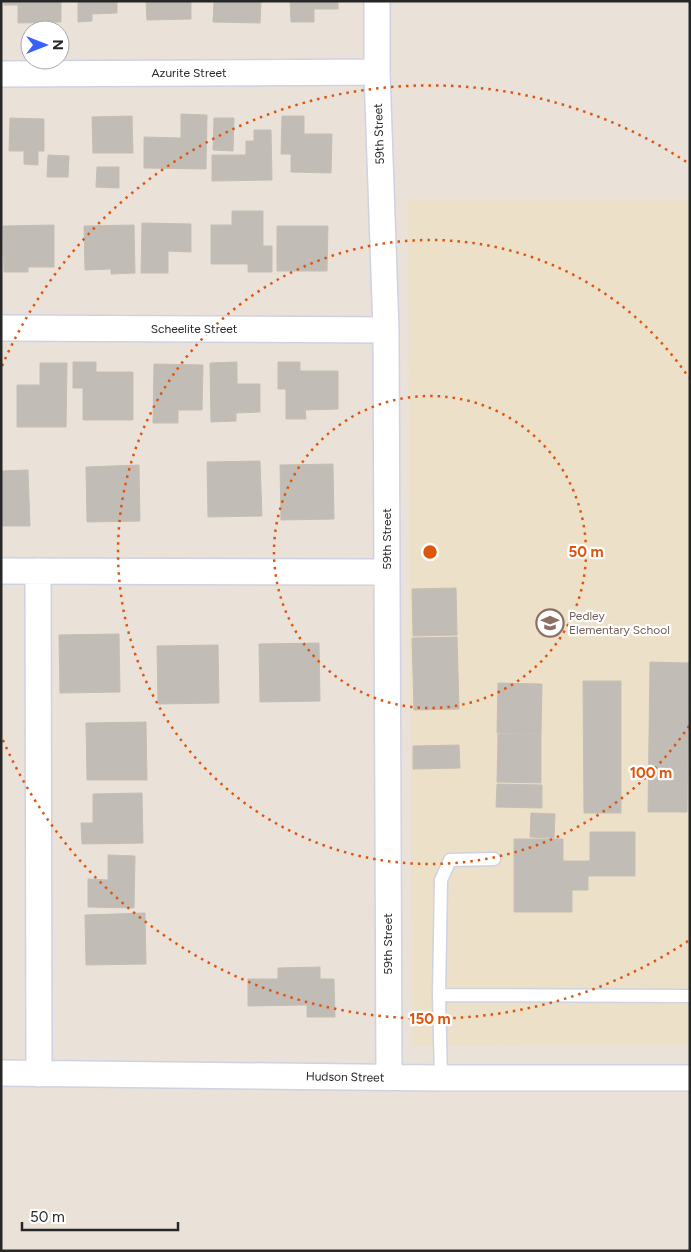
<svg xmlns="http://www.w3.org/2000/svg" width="691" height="1252" font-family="Figtree,sans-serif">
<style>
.education{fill:#ece0c8}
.building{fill:#c2bcb6;stroke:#c5beb3}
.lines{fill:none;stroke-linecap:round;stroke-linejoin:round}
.service-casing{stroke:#ced2e1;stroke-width:15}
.minor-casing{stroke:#ced2e1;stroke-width:28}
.service{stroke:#fff;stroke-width:12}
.minor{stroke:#fff;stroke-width:25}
.ring{fill:none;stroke:#de560d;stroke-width:2.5;stroke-dasharray:2.5 5}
.labels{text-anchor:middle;stroke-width:4.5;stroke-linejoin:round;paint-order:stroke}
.street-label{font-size:12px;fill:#272727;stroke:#fff}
.education-label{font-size:12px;fill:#785e54;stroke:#fff;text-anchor:start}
.centre{fill:#de560d;stroke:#fff;stroke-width:2.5}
.ring-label{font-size:15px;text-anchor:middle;font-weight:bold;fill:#de560d;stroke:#fff;stroke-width:4.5;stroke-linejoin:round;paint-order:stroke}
</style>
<rect width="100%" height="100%" fill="#eae2d9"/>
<path class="education" d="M408,200H690V1045L412,1046Z"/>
<path class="building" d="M4,1H61V22L18,23V5H4Z
M78,1H117V13L92,14V21L78,22Z
M146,1H191V19L147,20Z
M214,1H261L260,23L213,22Z
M290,1H338V9H314V22H291Z
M181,114L207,115L206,169L144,168V137L181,138Z
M132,116L133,153H93L92,117Z
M282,116H304V134H332L331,173L291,172V154H281Z
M10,118L44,119V151H38V165L24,164V151H9Z
M214,118H234L233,151L213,150Z
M254,130H271L272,180L212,181V155H246V141H254Z
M48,155L69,156L68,177H47Z
M97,167H119V188L96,187Z
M232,211H263V246H272V272H248V264H211V225H232Z
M142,223L191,224V252L168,251V273H141Z
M54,225V267H28V272H4L3,226Z
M134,225L135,273L111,274V269L85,270L84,226Z
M277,226H328L327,271H277Z
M73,362H96V372H133V420H83V388H73Z
M237,362V384H260V412L236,413V421L211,422L210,363Z
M278,362H300V371H338V409L305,410L306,419H286V389H278Z
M40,363H67L66,427H17V385H40Z
M154,364L203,365L202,410H178V423H153Z
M260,461L262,516L208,517L207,462Z
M333,464L334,519L281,520L280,465Z
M139,465L140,521L87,522L86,467Z
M28,470L30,526H1V471Z
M456,588L457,635L413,636L412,589Z
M119,634L120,692L60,693L59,635Z
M457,637L459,709L414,710L412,638Z
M319,643L320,701L260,702L259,644Z
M218,645L219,703L158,704L157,646Z
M650,662L689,663L687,812H648Z
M583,681H621V813H584Z
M498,683L542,684L541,734L497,733Z
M146,722L147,780H87L86,723Z
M498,734H541V783L497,782Z
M459,745L460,768L413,769V746Z
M497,784L542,785V808L496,807Z
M142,793L143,843L82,844L81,823H93V794Z
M531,813L555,814L554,838L530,837Z
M590,832H635V876H588V890H572V912H514V839H563V861H590Z
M108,855L135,856L134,908L88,907V879L108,880Z
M145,913L146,964L86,965L85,915Z
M320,967V979H334L335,1017H307V1005L248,1006V979H278V968Z"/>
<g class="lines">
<g class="service-casing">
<path id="service" d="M439,995L441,880L450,860L494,859
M441,1078L439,995L690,996"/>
</g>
<g class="minor-casing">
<path id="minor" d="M377,1V72L386,330L389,1077
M1,74L377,72
M1,328L386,330
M1,571L387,572
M38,571L39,1074
M1,1073L441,1078H690"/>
</g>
<use href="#service" class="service"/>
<use href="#minor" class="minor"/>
</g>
<g class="ring">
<circle cx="430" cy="552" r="156"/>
<path d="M689 726A312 312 0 1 1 689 378"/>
<path d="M688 941A467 467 0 0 1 2 738M2 366A467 467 0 0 1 688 163"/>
</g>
<defs>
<g id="school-ring" transform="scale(1.4375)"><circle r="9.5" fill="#fff" stroke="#8d6e63" stroke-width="1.5"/><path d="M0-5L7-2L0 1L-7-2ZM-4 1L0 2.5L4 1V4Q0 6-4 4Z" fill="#8d6e63"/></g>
</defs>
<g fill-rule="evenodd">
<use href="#school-ring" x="550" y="623"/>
</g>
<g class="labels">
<g class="street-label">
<text x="189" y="77">Azurite Street</text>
<text transform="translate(379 134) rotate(-92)" y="4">59th Street</text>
<text x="194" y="333">Scheelite Street</text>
<text transform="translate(387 539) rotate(-90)" y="4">59th Street</text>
<text transform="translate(388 944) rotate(-90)" y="4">59th Street</text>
<text transform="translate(345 1077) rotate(1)" y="4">Hudson Street</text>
</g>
<g class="education-label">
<text x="569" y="620">Pedley<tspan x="569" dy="14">Elementary School</tspan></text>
</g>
</g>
<circle cx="430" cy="552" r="8" class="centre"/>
<g class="ring-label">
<text x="586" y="557">50 m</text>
<text x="651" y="778">100 m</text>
<text x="430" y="1024">150 m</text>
</g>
<rect width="691" height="1252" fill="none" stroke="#272727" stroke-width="5"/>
<g transform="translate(45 45) rotate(90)"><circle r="24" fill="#ffffff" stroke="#a9a9a9"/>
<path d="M0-4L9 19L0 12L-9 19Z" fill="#3960f7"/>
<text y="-8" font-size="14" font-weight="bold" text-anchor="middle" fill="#272727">N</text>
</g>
<path d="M22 1222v8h156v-8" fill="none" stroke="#272727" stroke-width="2.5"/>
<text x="30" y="1222" font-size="15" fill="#272727" stroke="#ffffff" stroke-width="4" paint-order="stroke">50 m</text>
</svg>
